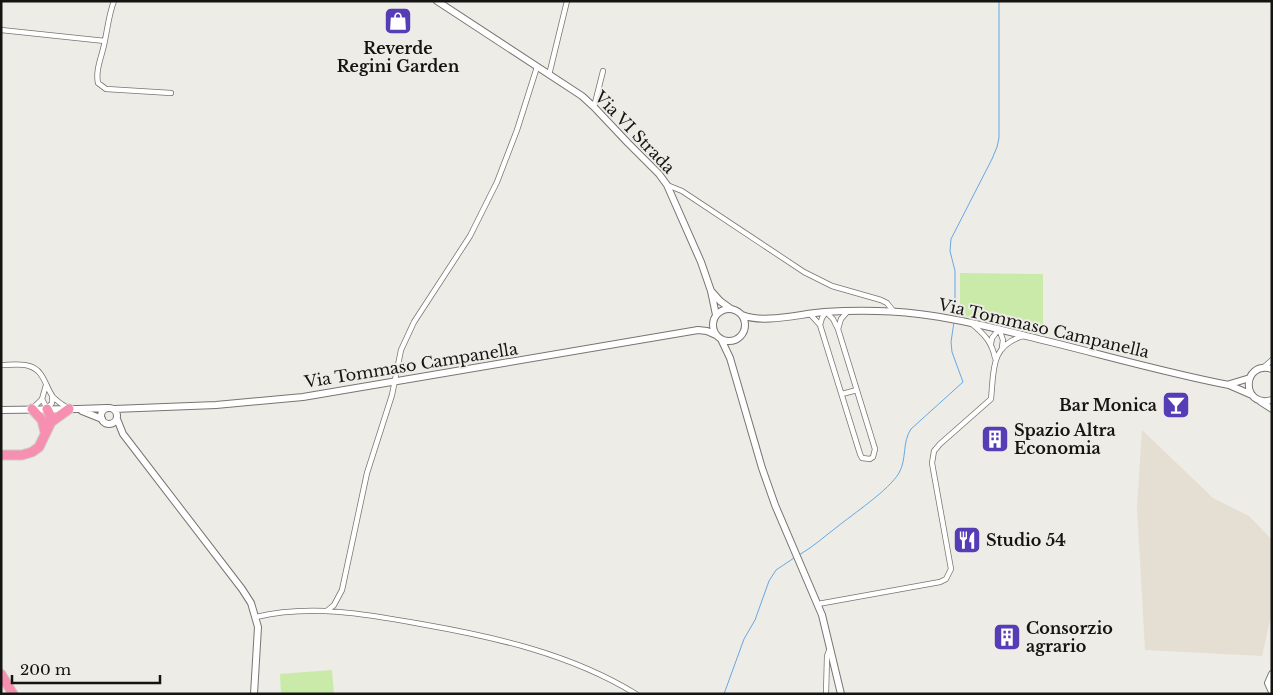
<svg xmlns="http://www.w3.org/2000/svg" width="1273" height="695" font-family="'Libre Baskerville',serif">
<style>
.built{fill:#e4dfd2}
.green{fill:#c9eaa8}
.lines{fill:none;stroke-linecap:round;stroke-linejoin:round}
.stream{stroke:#65a8e4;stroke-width:1}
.street-casing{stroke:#777570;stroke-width:6}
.secondary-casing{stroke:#777570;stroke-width:8}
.highway-casing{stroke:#cbcbcb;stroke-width:11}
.street{stroke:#fff;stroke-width:4.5}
.secondary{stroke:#fff;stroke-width:6}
.highway{stroke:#f790b0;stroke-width:9}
.labels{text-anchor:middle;stroke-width:4;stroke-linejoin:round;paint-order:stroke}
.poi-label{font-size:16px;font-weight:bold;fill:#141412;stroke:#eeece6;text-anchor:start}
.street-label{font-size:16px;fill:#141412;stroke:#eeece6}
</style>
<rect width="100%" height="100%" fill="#eeece6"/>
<path class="built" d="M1142,430L1213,498L1249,516L1272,540V612L1262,656L1145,650L1137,508Z"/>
<path class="green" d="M960,273L1043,274V334L960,315Z
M332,670L334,694H281L280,674Z"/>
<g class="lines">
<path class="stream" d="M955,316V271L950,251L951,239L992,159L997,147L999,138V1
M799,555C813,547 825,536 837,527C853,514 889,490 899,473C907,459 902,442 911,429L963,382L952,352L951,342L954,322
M724,694L744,639L755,620L769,581L776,570L794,558"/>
<g class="street-casing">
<path id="street" d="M114,1C109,14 108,26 105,40C103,54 95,69 98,83L106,89L171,93
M1,30L105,41
M549,75L567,1
M594,107L603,71
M667,185L682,191L804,272L832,286L881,300L887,303L894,312
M810,314L820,325L860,454L862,458L870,459L873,457L875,449L838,329L833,319L826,312L822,318L820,325
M972,324C984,334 992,342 995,358
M838,329L841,319L848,311
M991,344L992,338L999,329L1003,340L1002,347
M1,365C10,365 21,363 29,366C44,370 45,386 53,397C58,402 63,405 69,409
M1264,367L1272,360
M842,394L857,390
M42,399L47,409L52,403V396
M32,409L42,399L46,385
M818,604L940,582L946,579L951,569L932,463L934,451L940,444L991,399C994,370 990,346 1023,336
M328,610L334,605L342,590L367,473L392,395L401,350L414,322L470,236L497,182L517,130L537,67
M256,617C311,604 366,614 421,624C495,637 571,654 636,694
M826,694L827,656L830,648"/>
</g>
<g class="secondary-casing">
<path id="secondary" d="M437,1L582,96L594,107L628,143L659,174L667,185L701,262L711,291L716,315
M712,292L720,301L731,309
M713 325a16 16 0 1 1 32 0a16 16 0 1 1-32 0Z
M742,315C764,324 799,314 824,312C855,310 887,310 919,314C955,318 991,327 1026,336C1094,352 1161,372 1229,385L1252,395
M721,339L730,358L762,468L775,505L822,615L841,694
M1272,369C1241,360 1241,409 1272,400
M1230,384L1250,378
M1261,402L1272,409
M101 416a8 8 0 1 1 16 0a8 8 0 1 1-16 0Z
M114,409L216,405L303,397L698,330L707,331L716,335
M1,410L78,409L107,408
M82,411L102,419
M117,419L123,434L242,589L251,603L258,627L254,694
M1272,674L1268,683L1272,692"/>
</g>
<g class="highway-casing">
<path id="highway" d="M32,409L42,420L45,432
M47,409L50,415L51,422
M1,455H22L32,452L39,447L51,422L69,409
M1,674L13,694"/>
</g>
<use href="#street" class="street"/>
<use href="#secondary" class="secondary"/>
<use href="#highway" class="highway"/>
</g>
<defs>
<g id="shop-square" transform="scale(1.4375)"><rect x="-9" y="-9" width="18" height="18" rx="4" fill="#543db5" stroke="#eeece6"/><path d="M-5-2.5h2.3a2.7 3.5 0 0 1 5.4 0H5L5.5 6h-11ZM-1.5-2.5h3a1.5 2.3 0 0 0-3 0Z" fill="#fff"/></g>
<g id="bar-square" transform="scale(1.4375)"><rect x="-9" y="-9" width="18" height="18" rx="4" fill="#543db5" stroke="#eeece6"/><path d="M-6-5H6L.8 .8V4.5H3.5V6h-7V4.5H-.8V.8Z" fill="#fff"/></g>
<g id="building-square" transform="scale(1.4375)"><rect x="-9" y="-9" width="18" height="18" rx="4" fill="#543db5" stroke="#eeece6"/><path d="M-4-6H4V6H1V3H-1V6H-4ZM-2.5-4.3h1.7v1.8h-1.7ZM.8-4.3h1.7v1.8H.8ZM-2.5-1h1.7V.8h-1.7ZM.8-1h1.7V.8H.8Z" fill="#fff"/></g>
<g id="restaurant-square" transform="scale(1.4375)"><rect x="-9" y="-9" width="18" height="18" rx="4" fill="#543db5" stroke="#eeece6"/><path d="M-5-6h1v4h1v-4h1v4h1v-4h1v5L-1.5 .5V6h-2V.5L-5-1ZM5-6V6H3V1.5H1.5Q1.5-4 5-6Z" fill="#fff"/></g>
</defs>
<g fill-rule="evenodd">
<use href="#shop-square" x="398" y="21"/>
<use href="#bar-square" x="1176" y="405"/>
<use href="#building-square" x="995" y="439"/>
<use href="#restaurant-square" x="967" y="540"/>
<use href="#building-square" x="1007" y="637"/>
</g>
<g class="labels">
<g class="poi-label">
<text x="398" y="54" text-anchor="middle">Reverde<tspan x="398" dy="18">Regini Garden</tspan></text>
<text x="1157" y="411" text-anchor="end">Bar Monica</text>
<text x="1014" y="436">Spazio Altra<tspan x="1014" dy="18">Economia</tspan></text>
<text x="986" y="546">Studio 54</text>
<text x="1026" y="634">Consorzio<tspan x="1026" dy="18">agrario</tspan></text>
</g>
<g class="street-label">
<text transform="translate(635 132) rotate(46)" y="6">Via VI Strada</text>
<text transform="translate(1044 328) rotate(13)" y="6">Via Tommaso Campanella</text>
<text transform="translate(411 365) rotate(-9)" y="6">Via Tommaso Campanella</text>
</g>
</g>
<rect width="1273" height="695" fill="none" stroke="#141412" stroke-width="5"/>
<path d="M12 675v8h148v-8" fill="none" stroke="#141412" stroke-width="2.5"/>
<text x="20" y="675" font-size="15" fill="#141412" stroke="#eeece6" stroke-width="4" paint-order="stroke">200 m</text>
</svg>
